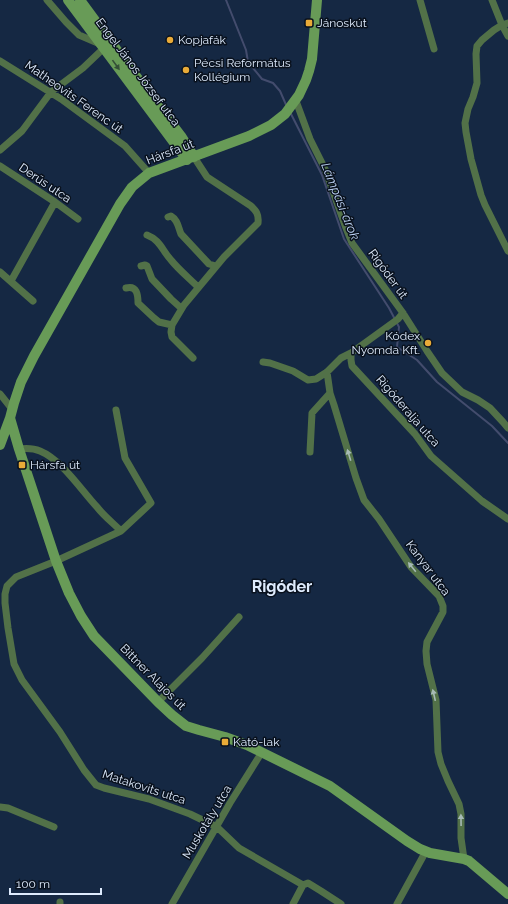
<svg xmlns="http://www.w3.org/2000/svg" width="508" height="904" font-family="Raleway,sans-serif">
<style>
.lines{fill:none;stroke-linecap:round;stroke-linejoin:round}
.stream{stroke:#434c6d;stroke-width:2}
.street{stroke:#527148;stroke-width:7}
.secondary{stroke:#689b57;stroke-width:10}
.oneway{fill:#344f37}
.oneway2{fill:#a6bab5}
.poi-dot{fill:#e9ab38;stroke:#09111d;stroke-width:1.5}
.labels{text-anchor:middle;stroke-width:3;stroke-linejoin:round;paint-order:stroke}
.poi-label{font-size:12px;fill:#deebfd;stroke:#09111d;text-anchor:start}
.street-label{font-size:12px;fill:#deebfd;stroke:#09111d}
.water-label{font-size:13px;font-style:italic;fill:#bcd2f4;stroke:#09111d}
.district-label{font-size:16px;font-weight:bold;fill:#deebfd;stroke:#09111d}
</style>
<rect width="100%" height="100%" fill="#152843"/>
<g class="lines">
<path class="stream" d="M226,0L246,50L248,62L262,79L273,83L280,91L287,107
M290,112L322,175L344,239L389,308L399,327L397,347L417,360L437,382L492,426L508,443"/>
<path class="street" d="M47,0L66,22L79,35L100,44
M420,0L434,49
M492,0L502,25L494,30L482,40L477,46L476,54L477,83L473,97L468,109L465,123L466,132L471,159L481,195L485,205L508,251
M508,23L502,25L508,36
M0,61L61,99L125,146L149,173
M296,101L310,139L325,169L346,228L352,243L403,313L427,351L442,373L462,392L478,400L490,408L503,422L508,428
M0,150L22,131L51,92L83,68L104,48
M0,166L55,202L78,219
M168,217L171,216C178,220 178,227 181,234L209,264L216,266
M147,235C160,240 162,250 171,260C179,270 189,278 198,287
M141,266L145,265L147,266L152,279L171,299L181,308
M0,272L33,301
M11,281L55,202
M126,288C137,285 138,295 138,303L154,318L159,322L172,325
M403,313L398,319L351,353V360L352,366L415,434L431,456L482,501L508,519
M193,358L172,337L171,332L172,325L184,305L224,257L258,223C259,214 256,211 251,206L207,177L194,157
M263,362L270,363L293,371L308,380L316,379L327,372L341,358L351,353
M330,393L334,405L356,478L364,500L379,519L411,567L439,596L443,606V612L427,642L426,651L427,664L436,700L438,752L441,764L448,781L459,804L461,814V838L464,859
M0,394L12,409
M19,449C27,448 33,448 40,451C62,460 81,490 97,507C104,516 113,523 121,531L151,503L125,458L116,410
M310,452L312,413L330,393L327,372
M121,531L56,561L16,577L7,586L5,594V603L8,628L14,664L22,680L60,732L84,770L96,785L104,788L149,799L190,814L217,827L239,848L303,885L308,883L321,891L341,904
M158,702L202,658L239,617
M0,807L8,808L54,827
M60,904V902
M172,904L230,803L262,752
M293,904L303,885
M397,904L426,851"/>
<path class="secondary" d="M68,0L187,160
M80,0L158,106L181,136L194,157
M10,418L19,449L56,561L69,593L81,616L94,636L158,702L172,715L186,726L199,730L225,737L247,745L330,786L407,841L420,849L430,853L464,859L469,861L508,894
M0,445L10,418L14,403L21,382L34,356L120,204L132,187L149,173L249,136L271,125L285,114L299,95L306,80L309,71L312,59L317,0"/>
</g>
<defs><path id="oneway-solid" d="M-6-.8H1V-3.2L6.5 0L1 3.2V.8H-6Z"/></defs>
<use class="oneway" href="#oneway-solid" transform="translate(116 65) rotate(54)"/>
<g class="oneway2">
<use href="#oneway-solid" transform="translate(349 455) rotate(-107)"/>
<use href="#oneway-solid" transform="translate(412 567) rotate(-129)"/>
<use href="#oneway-solid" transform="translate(434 695) rotate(-103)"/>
<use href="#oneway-solid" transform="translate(461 820) rotate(-91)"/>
</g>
<g class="poi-dot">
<rect x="305" y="19" width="8" height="8" rx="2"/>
<circle cx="170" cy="40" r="4"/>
<circle cx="186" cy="70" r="4"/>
<circle cx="428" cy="343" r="4"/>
<rect x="18" y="461" width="8" height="8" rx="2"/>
<rect x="221" y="738" width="8" height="8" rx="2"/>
</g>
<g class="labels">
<g class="poi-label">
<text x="317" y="27">Jánoskút</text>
<text x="178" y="44">Kopjafák</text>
<text x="194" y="67">Pécsi Református<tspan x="194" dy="14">Kollégium</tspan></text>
<text x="420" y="340" text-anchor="end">Kódex<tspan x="420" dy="14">Nyomda Kft.</tspan></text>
<text x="30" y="469">Hársfa út</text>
<text x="233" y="746">Kató-lak</text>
</g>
<g class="street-label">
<text transform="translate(138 72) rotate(53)" y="4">Engel János József utca</text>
<text transform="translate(74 97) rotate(35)" y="4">Matheovits Ferenc út</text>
<text transform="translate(170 152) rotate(-21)" y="4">Hársfa út</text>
<text transform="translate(45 183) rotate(34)" y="4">Derűs utca</text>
<text transform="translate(388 274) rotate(54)" y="4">Rigóder út</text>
<text transform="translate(408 411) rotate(49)" y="4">Rigóderalja utca</text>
<text transform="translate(428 568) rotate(53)" y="4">Kanyar utca</text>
<text transform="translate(153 677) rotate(45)" y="4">Bittner Alajos út</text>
<text transform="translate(144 787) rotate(18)" y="4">Matakovits utca</text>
<text transform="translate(207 822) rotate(-59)" y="4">Muskotály utca</text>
</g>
<g class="water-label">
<text transform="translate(341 201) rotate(68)" y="5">Lámpási-árok</text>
</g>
<g class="district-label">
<text x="282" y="592">Rigóder</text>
</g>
</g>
<path d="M10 888v6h91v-6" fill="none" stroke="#deebfd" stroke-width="2"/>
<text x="16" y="888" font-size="12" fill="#deebfd" stroke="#09111d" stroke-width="3" paint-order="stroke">100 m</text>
</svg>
